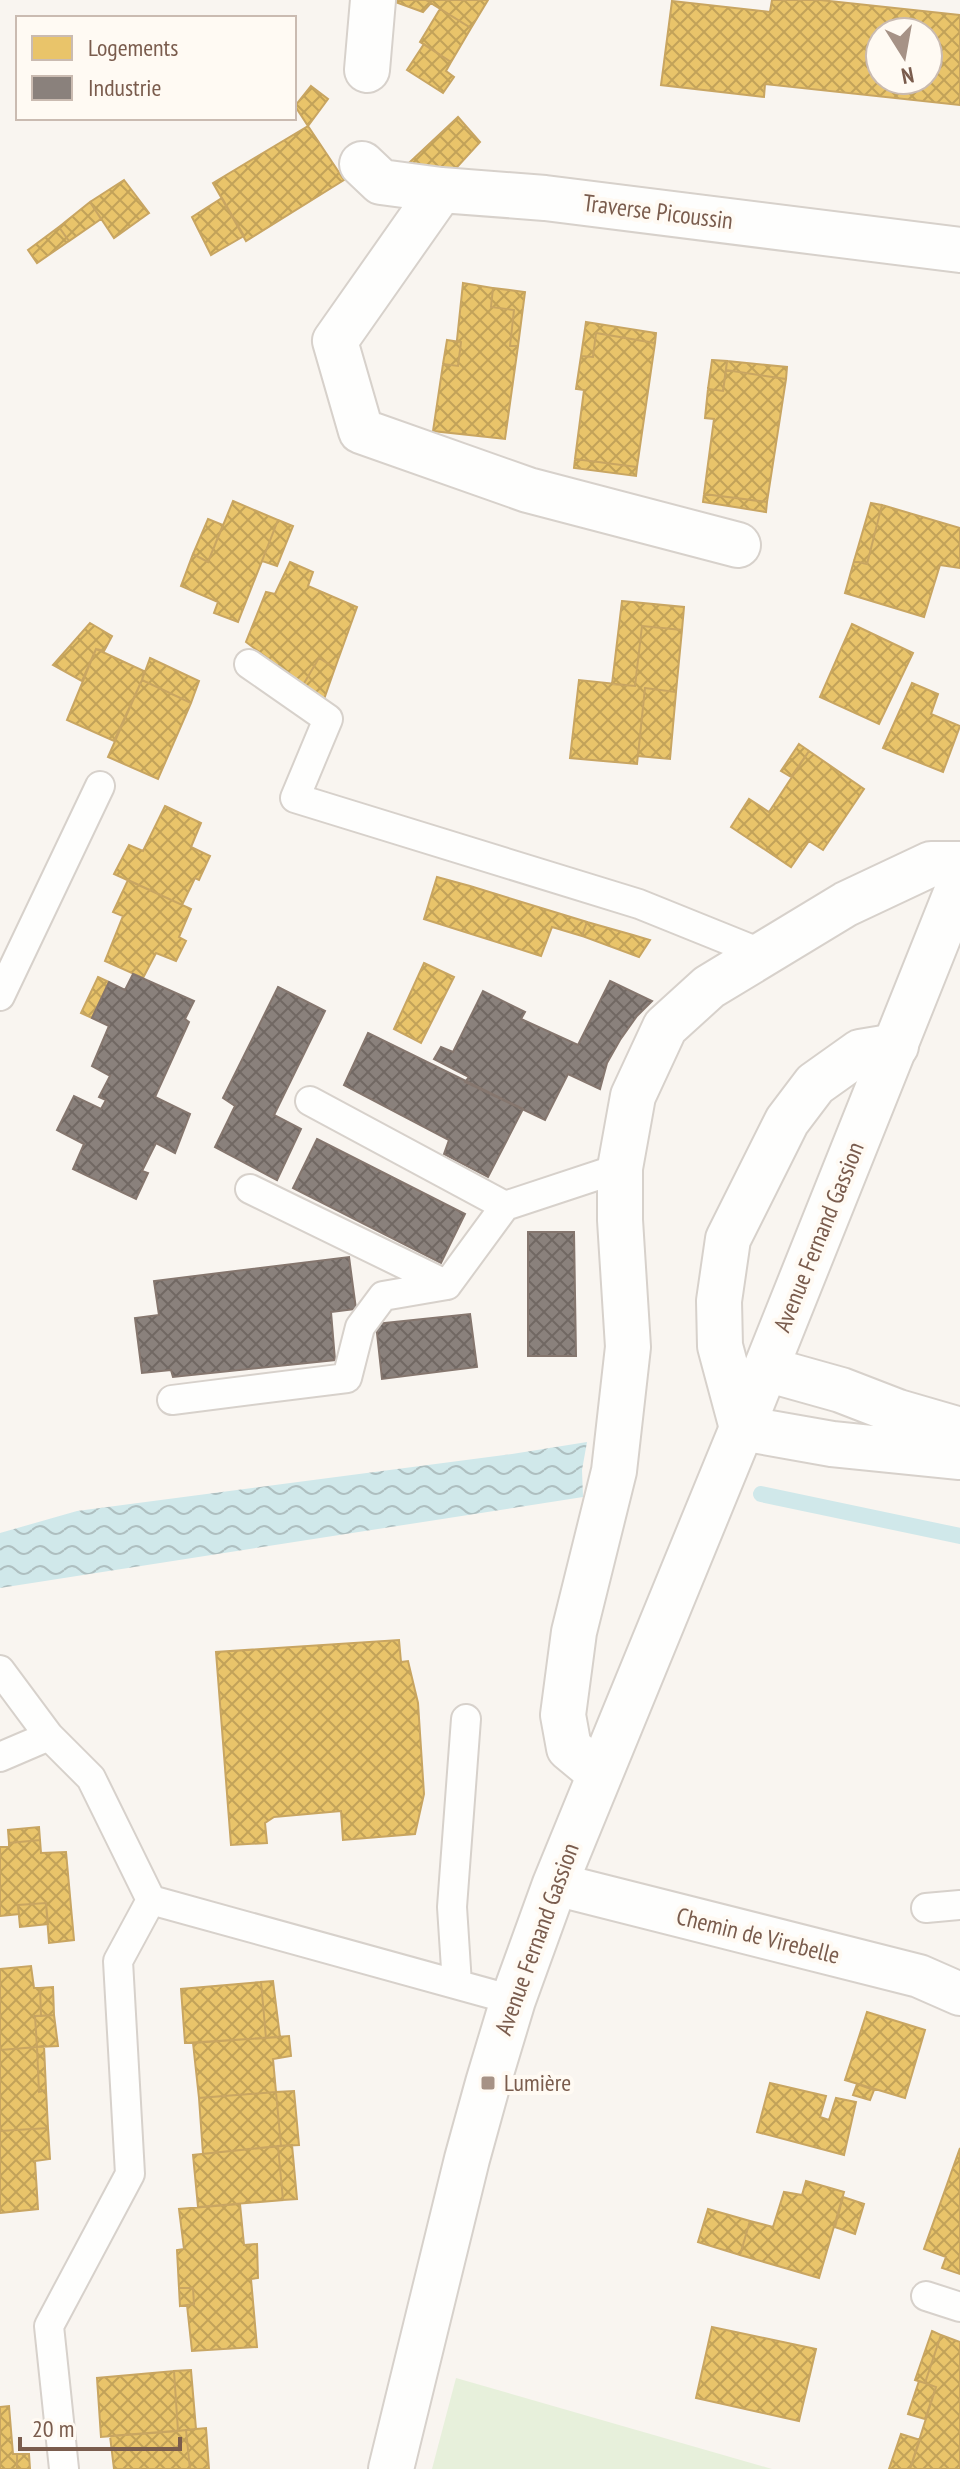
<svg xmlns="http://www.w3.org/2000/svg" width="960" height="2469" font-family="'PT Sans Narrow',sans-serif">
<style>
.grass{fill:#e7f0db}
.water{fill:url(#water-waves)}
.homes{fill:url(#homes-cross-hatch);stroke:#c8a561;stroke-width:2;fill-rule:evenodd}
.industry{fill:url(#industry-cross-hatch);stroke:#85766e;stroke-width:2}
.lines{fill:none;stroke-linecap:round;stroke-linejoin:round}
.stream{stroke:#d0e8ea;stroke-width:16}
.service-casing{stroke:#d7d1cb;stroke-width:32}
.pedestrian-casing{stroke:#d7d1cb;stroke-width:46}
.minor-casing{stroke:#d7d1cb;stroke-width:48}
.tertiary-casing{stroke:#d7d1cb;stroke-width:48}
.service{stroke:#fefefd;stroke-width:28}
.pedestrian{stroke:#fefefd;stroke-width:42}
.minor{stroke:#fefefd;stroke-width:44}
.tertiary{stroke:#fefefd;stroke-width:44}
.poi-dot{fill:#a69286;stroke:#fffaf3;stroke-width:3}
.labels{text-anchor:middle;stroke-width:8;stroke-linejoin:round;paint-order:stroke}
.street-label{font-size:24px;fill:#7a5c4d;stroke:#fffaf3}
.poi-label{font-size:24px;fill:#7a5c4d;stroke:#fffaf3;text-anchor:start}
</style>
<defs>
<pattern id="water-waves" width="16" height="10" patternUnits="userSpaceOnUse" patternTransform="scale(2)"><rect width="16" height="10" fill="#d0e8ea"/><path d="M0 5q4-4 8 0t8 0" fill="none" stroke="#aebfc0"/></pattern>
<pattern id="homes-cross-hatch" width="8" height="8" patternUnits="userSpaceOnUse" patternTransform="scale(2)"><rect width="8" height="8" fill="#e9c46a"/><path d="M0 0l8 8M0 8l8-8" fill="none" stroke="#c2a259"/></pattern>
<pattern id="industry-cross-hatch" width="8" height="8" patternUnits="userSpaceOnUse" patternTransform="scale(2)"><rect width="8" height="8" fill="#8a817c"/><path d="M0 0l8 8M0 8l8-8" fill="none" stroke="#716863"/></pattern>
</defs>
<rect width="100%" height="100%" fill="#f9f5f0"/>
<path class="grass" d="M456,2378L772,2469H432Z"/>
<path class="water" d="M587,1442L582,1470L583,1497L0,1588V1533L77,1511L512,1454Z"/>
<path class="homes" d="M390,0H426L431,3L423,12Z
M426,0H488L471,28Z
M772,0H820L960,15V105L765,84L764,97L661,85L672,1L770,12ZM880,32H928V80H880Z
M440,9L471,28L451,62L420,42Z
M424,44L451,62L446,71L454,77L443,93L407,70Z
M311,86L328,99L308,126L295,106Z
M458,117L480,142L447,178L410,162Z
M308,126L344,180L246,241L213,183Z
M124,180L149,213L114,238L90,202Z
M222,198L244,236L211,255L192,217Z
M90,202L101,219L69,241L59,227Z
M59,227L69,241L37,263L28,250Z
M463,283L493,288L491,307L514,310L510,346H518L505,439L433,431L443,364L458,366L461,342L457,340Z
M493,288L525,292L518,346H510L514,310L491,307Z
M586,322L656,333L655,343L596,333L593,357L581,356Z
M596,333L655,343L637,467L575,459L584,390L576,389L581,356L593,357Z
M447,340L461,342L458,366L443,364Z
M712,360L727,361L723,391L708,389Z
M727,361L787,367L786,379L726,370Z
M726,370L786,379L767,502L704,494L714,419L705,418L708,389L723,391Z
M575,459L637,467L636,476L574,468Z
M704,494L767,502L766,512L703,502Z
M233,501L278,520L238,622L214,613L218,602L181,586L193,554L208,562Z
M871,503L882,505L867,564L854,561Z
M882,505L960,528V568L940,565L924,617L845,593L854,561L867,564Z
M208,519L223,525L208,562L193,554Z
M278,520L293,526L277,566L262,561Z
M290,562L313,572L308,586L357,607L335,668L319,658L303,685L246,642L266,592L275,594Z
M622,601L684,607L682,630L642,626L635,686L612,684Z
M90,623L112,636L104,651L96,649L82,681L53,665Z
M852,624L913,653L879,724L820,697Z
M642,626L682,630L676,692L645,688L637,764L570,758L579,680L635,686Z
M96,649L144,671L142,680L114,741L67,720Z
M150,658L199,681L191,703L142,680Z
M319,658L335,668L323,702L303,685Z
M142,680L191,703L158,779L108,757Z
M912,683L938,694L931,714L960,726L943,772L883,748Z
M645,688L676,692L670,759L638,756Z
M799,744L809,751L791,777L781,771Z
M809,751L864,789L823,850L809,841L791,867L731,827L749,799L769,812Z
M165,806L201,823L191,847L210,856L199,880L195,878L182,905L114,874L129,845L143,851Z
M437,877L470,886L587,922L582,936L552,927L541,956L424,919Z
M128,880L191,909L179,937L186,941L176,961L156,953L143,978L105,961L123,916L113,912Z
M587,922L633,935L650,940L639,957L582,936Z
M424,963L454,977L421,1043L394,1029Z
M98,977L109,982L92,1018L81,1013Z
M399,1640L401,1662L408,1661L418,1703L424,1794L415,1834L343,1840L341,1811L274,1817L265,1823L267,1843L231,1845L216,1652Z
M39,1827L40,1840L9,1843L8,1830Z
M40,1840L41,1853L66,1852L74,1940L49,1943L46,1903L18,1905L19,1914L0,1916V1847H9V1843Z
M46,1903L48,1924L20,1927L18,1905Z
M31,1966L34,1988H40L41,2016H35L37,2047L0,2050V1969Z
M273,1981L280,2037L266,2038L261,1982Z
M261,1982L266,2038L185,2043L181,1989Z
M53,1987L54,2015L41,2016L40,1988Z
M867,2012L925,2030L905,2098L845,2080Z
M54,2015L58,2046L37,2047L35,2016Z
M289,2036L291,2056L273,2059L276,2092L199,2098L193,2043Z
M44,2046L46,2090L39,2092L37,2047Z
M37,2047L39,2092L46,2090L48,2128L0,2131V2050Z
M770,2083L826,2096L820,2117L829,2120L836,2098L856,2102L844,2155L757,2132Z
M857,2084L874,2090L870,2100L853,2095Z
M294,2091L299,2145L281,2146L276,2092Z
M276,2092L281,2146L203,2154L199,2098Z
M48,2128L50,2159L35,2161L38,2209L0,2213V2131Z
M292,2145L297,2199L283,2200L278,2146Z
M278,2146L283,2200L198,2207L193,2155Z
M960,2148V2274L942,2268L946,2257L924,2249Z
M806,2181L844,2192L819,2278L740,2255L750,2221L773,2227L784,2192L802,2195Z
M843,2197L864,2204L855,2234L835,2227Z
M240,2204L244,2245L257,2244L258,2278L251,2279L257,2347L192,2351L187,2305L194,2304L193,2288H179L177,2250L184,2249L179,2209Z
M708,2209L750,2221L740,2255L698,2242Z
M179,2288H193L194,2304L180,2306Z
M712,2327L816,2349L799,2421L696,2398Z
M932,2331L941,2335L925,2383L915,2380Z
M941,2335L960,2342V2469H910L936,2387L925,2383Z
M191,2370L196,2429L178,2431L174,2371Z
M174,2371L178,2431L101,2437L97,2378Z
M919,2381L936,2387L925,2419L908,2414Z
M9,2406L13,2454H17V2469H0V2407Z
M206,2428L209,2469H190L186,2430Z
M186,2430L190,2469H114L110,2436Z
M901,2434L920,2440L910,2469H889Z
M17,2454H29L30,2469H17Z"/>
<path class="industry" d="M133,974L194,1001L185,1019L189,1022L155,1097L190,1114L175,1153L156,1143L142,1171L148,1173L136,1199L73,1169L84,1144L57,1130L74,1096L101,1109L106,1100L99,1097L110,1076L92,1066L109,1026L92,1018L109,982L125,990Z
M610,981L652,1001L637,1016L620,1040L607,1063L600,1089L568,1074L545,1120L465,1082L469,1077L434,1059L441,1047L453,1052L483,991L525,1012L521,1019L578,1045Z
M278,987L325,1011L274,1115L301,1129L277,1180L215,1147L235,1106L223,1098Z
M368,1033L523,1109L488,1177L444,1154L449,1140L344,1085Z
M317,1139L465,1214L441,1263L293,1188Z
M528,1232H574L576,1356H528Z
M349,1257L356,1309L331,1312L335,1360L173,1377L171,1370L142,1373L135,1318L159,1315L154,1281Z
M470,1314L477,1367L382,1379L376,1324Z"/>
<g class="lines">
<path class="stream" d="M761,1494L960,1536"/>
<g class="service-casing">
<path id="service" d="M249,664L328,719L295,798L639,904L763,954
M0,996L100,786
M310,1101L505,1206
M250,1189L447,1285
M172,1400L347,1378L360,1327L383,1296L447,1285L505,1206L620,1168
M0,1670L49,1736L91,1778L151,1900L513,2000
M0,1757L49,1736
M926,1908L960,1905
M457,1984L452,1907L466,1719
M926,2296L960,2307
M64,2469L49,2326L130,2174L118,1961L151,1900"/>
</g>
<g class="pedestrian-casing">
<path id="pedestrian" d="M555,1884L919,1976L960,1994"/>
</g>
<g class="minor-casing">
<path id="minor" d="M367,70L373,0
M362,164L381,182L441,190L545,198L960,250
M441,190L335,341L361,431L528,490L738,545
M896,1046L860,1052L815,1084L787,1121L728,1239L719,1301L720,1346L742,1428L832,1444L960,1457
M766,1369L841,1390L898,1412L960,1430
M599,1773L569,1748L563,1715L574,1632L614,1471L628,1347L620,1220V1168L633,1096L665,1027L709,987L846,904L931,864H960"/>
</g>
<g class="tertiary-casing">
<path id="tertiary" d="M391,2469L467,2159L488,2083L513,2000L555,1884L742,1428L960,883"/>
</g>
<use href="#service" class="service"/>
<use href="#pedestrian" class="pedestrian"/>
<use href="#minor" class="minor"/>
<use href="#tertiary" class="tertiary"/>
</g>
<rect class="poi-dot" x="480" y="2075" width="16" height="16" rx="4"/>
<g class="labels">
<g class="street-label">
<text transform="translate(658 212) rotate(7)" y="8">Traverse Picoussin</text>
<text transform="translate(819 1237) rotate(-68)" y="8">Avenue Fernand Gassion</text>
<text transform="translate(758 1936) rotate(14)" y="8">Chemin de Virebelle</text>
<text transform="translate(537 1939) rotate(-70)" y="8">Avenue Fernand Gassion</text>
</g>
<g class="poi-label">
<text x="504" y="2091">Lumière</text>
</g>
</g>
<rect x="16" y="16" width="280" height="104" fill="#fffaf3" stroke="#cabbb1" stroke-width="2"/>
<rect x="32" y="36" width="40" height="24" fill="#e9c46a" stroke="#cabbb1" stroke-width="2"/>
<text x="88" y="56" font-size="24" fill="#7a5c4d">Logements</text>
<rect x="32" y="76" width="40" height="24" fill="#8a817c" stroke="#cabbb1" stroke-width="2"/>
<text x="88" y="96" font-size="24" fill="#7a5c4d">Industrie</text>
<g transform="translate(904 56) rotate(169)"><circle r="38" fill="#fffaf3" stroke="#cabbb1" stroke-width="2"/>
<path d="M0-6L14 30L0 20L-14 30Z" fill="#a69286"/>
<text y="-12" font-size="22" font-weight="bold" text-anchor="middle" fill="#7a5c4d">N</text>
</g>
<path d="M20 2437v12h160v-12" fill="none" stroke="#7a5c4d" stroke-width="4"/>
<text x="32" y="2437" font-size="24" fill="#7a5c4d" stroke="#fffaf3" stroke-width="6" paint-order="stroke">20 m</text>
</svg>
